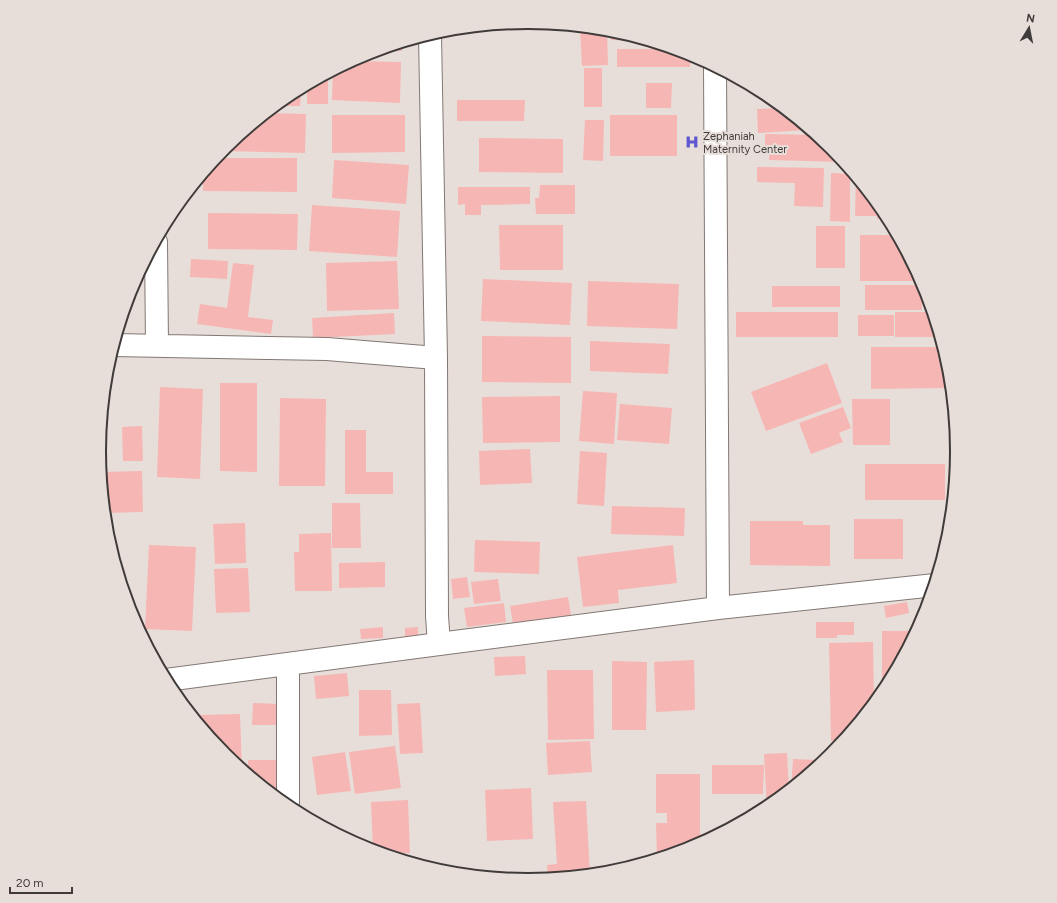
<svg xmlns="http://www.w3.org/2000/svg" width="1057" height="903" font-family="Figtree,sans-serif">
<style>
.building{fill:#f6b6b4}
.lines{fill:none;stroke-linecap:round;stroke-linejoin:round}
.minor-casing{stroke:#817874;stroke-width:24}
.minor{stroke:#fff;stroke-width:22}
.labels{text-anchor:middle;stroke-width:4;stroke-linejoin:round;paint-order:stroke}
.poi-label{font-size:11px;fill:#3f3b3a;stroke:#e8ded9;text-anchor:start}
.rim{fill:none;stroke:#3f3b3a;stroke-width:2}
</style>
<rect width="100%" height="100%" fill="#e8ded9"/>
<path class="building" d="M505,24V29H464V28Z
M580,27L607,30L608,65L582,66Z
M611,30L647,41L611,40Z
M402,43V51H378Z
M617,49H675L690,54V67H617Z
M353,61L401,62L400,103L332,100L333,71Z
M584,68H602V107H584Z
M328,74V104H307V85Z
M646,83H672L671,108H646Z
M301,89L300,106H276L290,94Z
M758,90L767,95L772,99L758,98Z
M457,100H525L524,121H457Z
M783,108L806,127L807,130L758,133L757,109Z
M267,113L306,114L305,153L222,151L225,148Z
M332,115H405V152L332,153Z
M610,115H677V156H610Z
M585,120H604L603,161L583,160Z
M765,134L817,135L832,148L844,162L769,160V150H765Z
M479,138L563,139V173L479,172Z
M217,158H297V192L203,191V174Z
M334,160L409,165L406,204L332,198Z
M757,167L824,168L823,207L794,206L795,183L757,182Z
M831,173L850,174V222L830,221Z
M856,176L886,213L889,219H877V216H855Z
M540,185H575V214H536L535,198H539Z
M458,187H530V204L481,205V215H465V204L458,205Z
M312,205L400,211L397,257L309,251Z
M208,213L298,214L297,250L208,249Z
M499,225H563V270H500Z
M816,226H845V268H816Z
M860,235H897L922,281H860Z
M191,259L228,261L227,279L190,277Z
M397,261L399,309L327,311L326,263Z
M233,263L254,265L248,317L273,320L271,334L197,324L200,304L227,308Z
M136,279V299H128L132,287Z
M483,279L572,283L570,325L481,321Z
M588,281L679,284L677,329L587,326Z
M865,285H922V310H865Z
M772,286H840V307H772Z
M736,312H838V337H736Z
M895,312H933L941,337H895Z
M394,313L395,334L313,338L312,318Z
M858,315H894V336H858Z
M482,336L571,337V383L482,382Z
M590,341L670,344L668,374L590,371Z
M871,347H943L947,359V388L871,389Z
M827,363L842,403L766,431L751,392Z
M220,383H257V472L220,471Z
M160,387L203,389L200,479L157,477Z
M583,391L617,393L614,444L579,441Z
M560,396V442L483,443L482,397Z
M280,398L326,399L325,486H279Z
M852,399H890V445H853Z
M620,404L672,408L669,444L617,440Z
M843,407L851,428L839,433L843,442L811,454L799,423Z
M142,426L143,461H123L122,427Z
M345,430H366V472H393V494H345Z
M530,449L532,483L480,485L479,451Z
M580,451L607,453L604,506L577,504Z
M865,464H945V500H865Z
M142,471L143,512L105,513L101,472Z
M332,503H360L361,548H332Z
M612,506L685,508L684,536L611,534Z
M854,519H903V559H854Z
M750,521H803V525H830V566L750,565Z
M245,523L246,563L215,564L213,524Z
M331,533L332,591H295L294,552H299V534Z
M475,540L540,542L539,574L474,572Z
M149,545L196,547L192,631L145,629Z
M673,545L677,583L618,590L619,603L583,607L577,557Z
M385,562V587L339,588V563Z
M248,568L250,612L216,613L214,569Z
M467,577L470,597L453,599L451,579Z
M498,579L501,601L474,604L471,582Z
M568,597L572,621L514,630L510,606Z
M907,602L909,613L886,618L884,606Z
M504,603L506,622L467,627L464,608Z
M816,622H854V635H837V638H816Z
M383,627V638L361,639L360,629Z
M418,627V636L405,637V628Z
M882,631H917L885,690L882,694Z
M873,642L874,704L844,741H831L829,643Z
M525,656L526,674L495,676L494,657Z
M694,660L695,710L656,712L654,662Z
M612,661L647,662L646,730H612Z
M547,670H593L594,739L548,740Z
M347,673L349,696L316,699L314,676Z
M359,690H391L392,735L359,736Z
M253,703L280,704V725H252Z
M420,703L423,753L400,754L397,704Z
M240,714L242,769L225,755L200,726V715Z
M590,741L592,772L548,775L546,743Z
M395,746L401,788L355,794L349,752Z
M345,752L351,791L317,795L312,757Z
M787,753L789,791L767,809L764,754Z
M793,759L817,760V768L791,789Z
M248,760H277V798L248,775Z
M712,765H764L763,794H712Z
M656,774H700V845L693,848L665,857H657L656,823H667V813H656Z
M531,788L533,839L487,841L485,790Z
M408,800L410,853L382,854L373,851L371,802Z
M586,801L590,875L548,879L547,865L557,864L553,802Z
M392,856L407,857V861L392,857Z"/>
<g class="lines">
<g class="minor-casing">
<path id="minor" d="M430,35L436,358
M715,67L718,608L935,585
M156,242L157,346
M114,345L327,349L436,358L437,616L439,644L166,680
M439,644L718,608
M288,664V807"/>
</g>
<use href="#minor" class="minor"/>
</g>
<defs>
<g id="hospital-bare" transform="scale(1.08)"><path d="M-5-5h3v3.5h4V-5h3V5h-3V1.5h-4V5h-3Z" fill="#5c57cf" stroke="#e8ded9" stroke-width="2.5" paint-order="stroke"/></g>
</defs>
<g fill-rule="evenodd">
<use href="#hospital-bare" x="692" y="142"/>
</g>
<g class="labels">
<g class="poi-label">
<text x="703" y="140">Zephaniah<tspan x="703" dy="13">Maternity Center</tspan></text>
</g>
</g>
<path d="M0 0H1057V903H0ZM106 451a422 422 0 1 1 844 0a422 422 0 1 1-844 0Z" fill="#e8ded9" fill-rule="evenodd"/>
<path class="rim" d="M106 451a422 422 0 1 1 844 0a422 422 0 1 1-844 0Z"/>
<g transform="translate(1029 28) rotate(10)" stroke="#e8ded9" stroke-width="3" paint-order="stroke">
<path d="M0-3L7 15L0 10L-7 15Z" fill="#3f3b3a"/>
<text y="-6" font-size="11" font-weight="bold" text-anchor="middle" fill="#3f3b3a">N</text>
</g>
<path d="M10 887v6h62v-6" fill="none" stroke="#3f3b3a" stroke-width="2"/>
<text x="16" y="887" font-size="12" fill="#3f3b3a" stroke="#e8ded9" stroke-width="3" paint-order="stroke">20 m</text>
</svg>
